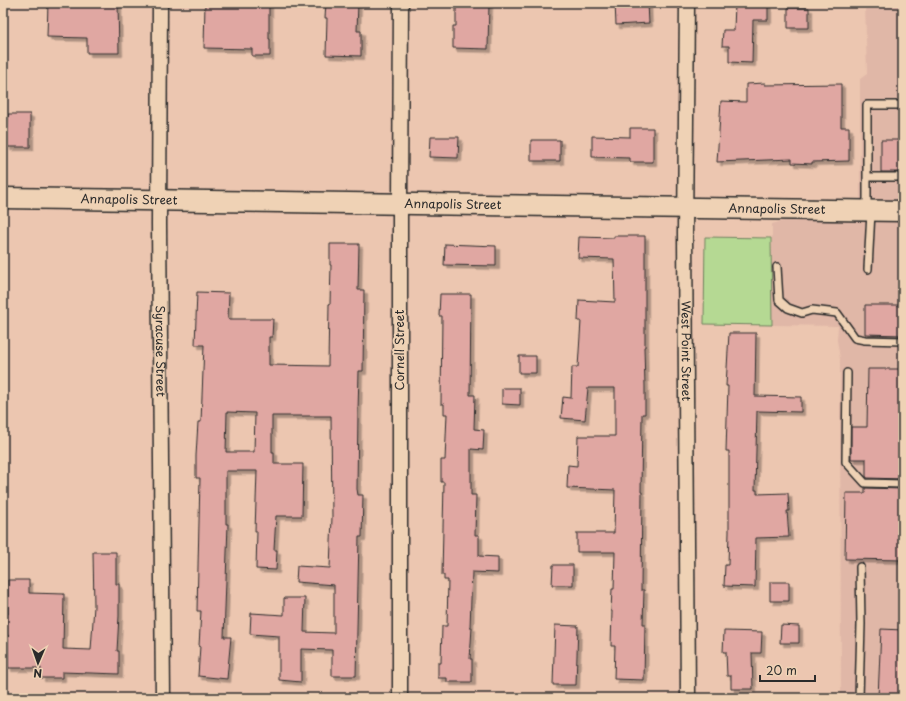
<svg xmlns="http://www.w3.org/2000/svg" width="906" height="701" font-family="'Playpen Sans',sans-serif">
<style>
.built{fill:#e0b7a7}
.green{fill:#b5d993;stroke:#70825f}
.building{fill:#e0a7a2;stroke:#2b2b2b;fill-rule:evenodd;filter:url(#shadow)}
.lines{fill:none;stroke-linecap:round;stroke-linejoin:round}
.lane-casing{stroke:#2b2b2b;stroke-width:10}
.street-casing{stroke:#2b2b2b;stroke-width:17}
.secondary-casing{stroke:#2b2b2b;stroke-width:23}
.lane{stroke:#efd2b5;stroke-width:7}
.street{stroke:#efd2b5;stroke-width:14}
.secondary{stroke:#efd2b5;stroke-width:20}
.labels{text-anchor:middle;stroke-width:4;stroke-linejoin:round;paint-order:stroke}
.street-label{font-size:12px;fill:#2b2b2b;stroke:#efd2b5}
</style>
<defs>
<filter id="shadow"><feDropShadow dx="3.5" dy="3.5" stdDeviation="0" flood-color="#0004"/></filter>
</defs>
<rect width="100%" height="100%" fill="#ecc6b0"/>
<filter id="ink" filterUnits="userSpaceOnUse"><feTurbulence type="fractalNoise" baseFrequency=".025" numOctaves="2"/><feDisplacementMap in="SourceGraphic" scale="8" xChannelSelector="R" yChannelSelector="G"/><feConvolveMatrix kernelMatrix="1 2 1 2 8 2 1 2 1" color-interpolation-filters="sRGB"/></filter>
<g filter="url(#ink)">
<path class="built" d="M865,3H903V698H841L840,359L837,340L838,326L772,325V224L860,199V79L867,74Z"/>
<path class="green" d="M705,237L771,238L772,325L704,324Z"/>
<path class="building" d="M48,3H118L119,53H87V38L47,37Z
M205,3H269V39H270V56H252V49L204,48Z
M326,3H358L357,31H361V56L326,55L327,18H325Z
M456,3H489L488,49L453,48V26H456Z
M615,3H648L649,23L616,25Z
M735,3H768V20H753L752,63L729,62V46H722L723,30H734Z
M788,8H809V28H788Z
M765,83V85L841,84V127H849V161L812,162V164L792,163V159L717,162L721,101L746,102V84Z
M8,114H30V147H7Z
M630,128H653V162H630V158L592,157V136L630,137Z
M430,137H459L458,158L429,157Z
M531,140H560V161H531Z
M881,140H903V172H881Z
M614,236H645V347H644L645,386V414H642L641,492H642L641,590H644L643,624H645L644,680L614,679L615,646H611L612,611H611L612,589H614L615,552H577V533H614L615,490L567,488L568,465L577,466L578,436H615V388H588L585,420L561,418L563,397L571,398L572,367H578L581,321H578L579,300L615,302L614,259L578,258L579,237L614,238Z
M330,244H359L358,290H364L363,371H359L358,412L357,489L358,495H363L362,537H359L356,676H332V650L301,649V682L279,680V636L250,634L251,613L284,615V598H305L304,632L334,633V585L296,582L297,566L330,568L332,517L331,416H272V452H274V464H303L302,516H276L274,550H277L276,570L256,569L257,531H255L257,471H226V524H228L224,637H231L227,679L198,676L200,646H199L201,611H197L200,478H196V456L198,422H201L204,345H195L197,292L229,293L228,319H273L272,337H269V365L328,366L329,304H330L331,265H330ZM227,412L255,413L254,452H226Z
M445,244L496,246V266L444,265Z
M440,294H471L470,395H475L474,429L484,430L483,450L471,449V495H476L475,535H479V556L498,557V573L472,572L470,627H472L470,659H472V682H447V678H438V663H441L442,626H447L448,580H444V575H442L444,482H441V460H445L447,414H444V404H441L442,316H439Z
M865,305H903V335L865,334Z
M729,333H756L755,396L801,397V412L757,411L755,490H757V494L788,493L789,511H787L789,537L756,538L755,587L724,586L725,565H728L729,532V451H726L728,386H726Z
M519,356H536V373H519Z
M868,369H903V479L867,478L866,476V459H851V427H867Z
M502,388H520V405L502,404Z
M865,488L903,489V560L845,559L846,493H865Z
M93,552H116V584H119V616L117,651H119V674L62,672V678H41V668H8V635H6L7,614H8V580H29V593L64,594L63,649L91,650L94,606Z
M553,565H573V585H552Z
M770,582H789V601H770Z
M555,625L578,626L576,685H553Z
M781,625L799,626V643H780Z
M881,629L903,630V698H878Z
M724,631L762,632L761,653H752L753,689H731V676H727L726,652H723Z"/>
<g class="lines">
<g class="lane-casing">
<path id="lane" d="M867,177H903
M867,210V105H903
M777,267L779,300L788,308L802,313L812,310L837,313L855,338L865,340L903,341
M868,269L871,212
M847,373L846,462L865,483L903,484
M859,698L861,624L860,567"/>
</g>
<g class="street-casing">
<g id="street">
<path id="s1" d="M160,3L159,224L163,698"/>
<path id="s2" d="M687,3L685,233L688,698"/>
<path d="M400,698V204L401,3"/>
</g>
</g>
<g class="secondary-casing">
<g id="secondary">
<path id="s3" d="M3,198L903,211"/>
</g>
</g>
<use href="#lane" class="lane"/>
<use href="#street" class="street"/>
<use href="#secondary" class="secondary"/>
</g>
</g>
<g class="labels">
<g class="street-label">
<text dy="4" stroke="none"><textPath href="#s3" startOffset="126">Annapolis Street</textPath></text>
<text dy="4" stroke="none"><textPath href="#s3" startOffset="450">Annapolis Street</textPath></text>
<text dy="4" stroke="none"><textPath href="#s3" startOffset="774">Annapolis Street</textPath></text>
<text transform="translate(400 350) rotate(-90)" y="4">Cornell Street</text>
<text dy="4" stroke="none"><textPath href="#s2" startOffset="348">West Point Street</textPath></text>
<text dy="4" stroke="none"><textPath href="#s1" startOffset="348">Syracuse Street</textPath></text>
</g>
</g>
<rect width="906" height="701" fill="none" stroke="#efd2b5" stroke-width="16"/>
<rect x="8" y="8" width="890" height="685" fill="none" stroke="#2b2b2b" stroke-width="1.5" filter="url(#ink)"/>
<g transform="translate(38 663) rotate(182)" stroke="#efd2b5" stroke-width="3" paint-order="stroke">
<path d="M0-3L7 15L0 10L-7 15Z" fill="#2b2b2b"/>
<text y="-6" font-size="11" font-weight="bold" text-anchor="middle" fill="#2b2b2b">N</text>
</g>
<path d="M760 675v6h55v-6" fill="none" stroke="#2b2b2b" stroke-width="2"/>
<text x="766" y="675" font-size="12" fill="#2b2b2b" stroke="#efd2b5" stroke-width="3" paint-order="stroke">20 m</text>
</svg>
